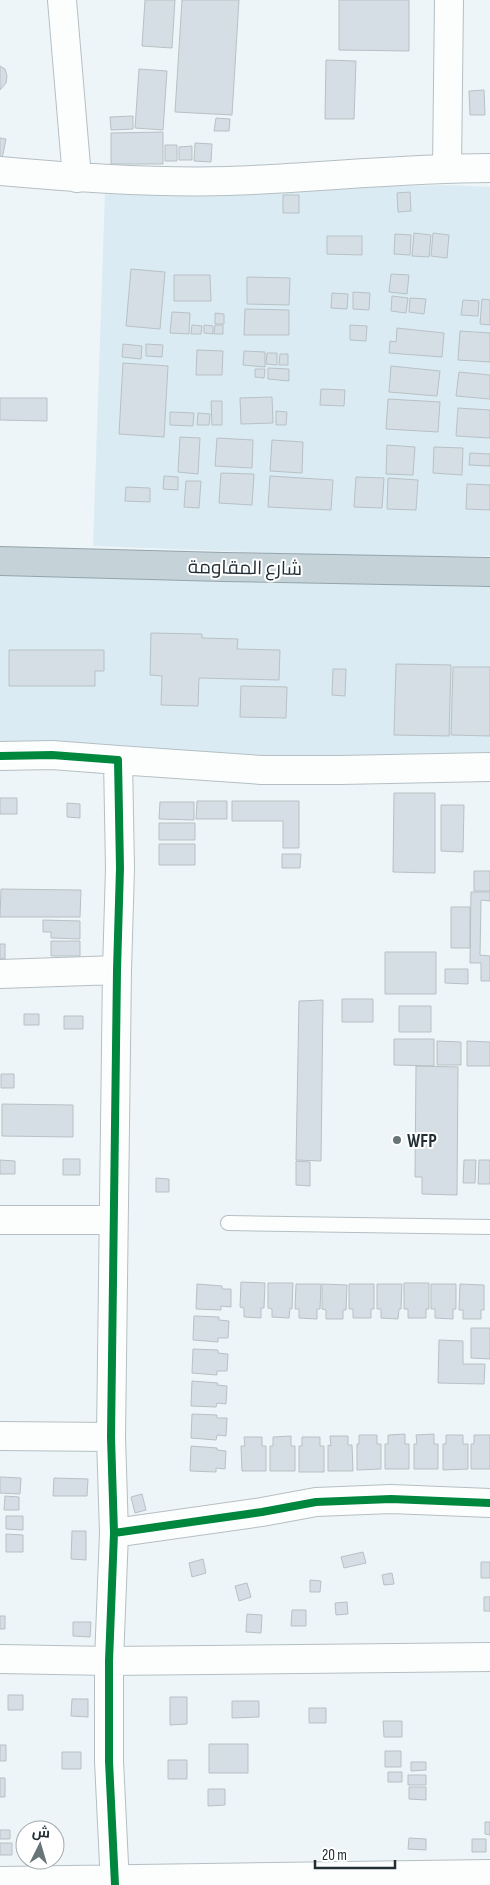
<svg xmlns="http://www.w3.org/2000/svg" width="490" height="1885" font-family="'Sofia Sans Condensed',Cairo,sans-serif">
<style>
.built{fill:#daebf3}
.building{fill:#d4dee4;stroke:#b8c1c5}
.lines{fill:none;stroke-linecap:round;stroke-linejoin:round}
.lane-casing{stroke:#b5bfc3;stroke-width:16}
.street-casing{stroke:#b5bfc3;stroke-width:30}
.highway-casing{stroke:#93a4ab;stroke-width:30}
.lane{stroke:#fcfefe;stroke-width:14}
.street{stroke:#fcfefe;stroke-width:28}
.highway{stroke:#c5d2d7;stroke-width:28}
.cycleway-casing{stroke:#fff;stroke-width:11}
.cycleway{stroke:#00873e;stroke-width:8}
.poi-dot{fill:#697479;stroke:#fff;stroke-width:2}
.labels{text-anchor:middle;stroke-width:4;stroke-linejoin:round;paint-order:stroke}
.street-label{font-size:19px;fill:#212e34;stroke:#fff}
.poi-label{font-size:19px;font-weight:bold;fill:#212e34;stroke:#fff;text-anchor:start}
</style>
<rect width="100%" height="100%" fill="#eef5f8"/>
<path class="built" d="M451,185L490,187V556H354L93,546L105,191Z
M0,576L490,587V754L0,766Z"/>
<path class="building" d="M145,0H175L172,48L142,46Z
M182,0H239L232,115L175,112Z
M339,0H409V51L339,50Z
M326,60L356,61L354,119H325Z
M0,66L5,69L7,76L6,83L0,90Z
M139,69L167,71L163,130L135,128Z
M484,90L485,115H470L469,91Z
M133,116V129L111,130L110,117Z
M216,118L230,119L229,131H214Z
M163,132V164H111V133Z
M0,138L6,139L1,164H0Z
M195,143L212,144L211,162L194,161Z
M165,145H177V161H165Z
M192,146V160H179V147Z
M410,192L411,211L398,212L397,193Z
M283,195H299V213H283Z
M414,233L431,235L429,257L412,256Z
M433,233L449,235L447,258L431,256Z
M395,234L411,235L410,255L394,254Z
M327,236H362V255L327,254Z
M131,269L165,272L160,329L126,326Z
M391,274L409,275L407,294L389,292Z
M174,275H210L211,301H174Z
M247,277L290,278L289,305L247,304Z
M353,292L370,293L369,310L353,309Z
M332,293L348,294L347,309L331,308Z
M392,296L408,298L406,313L391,311Z
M410,298L426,299L424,314L409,312Z
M482,299L490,300V325L480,324Z
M463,300L479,301L478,316L461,315Z
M245,309L289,310V335H244Z
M172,312L190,313L189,334L170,333Z
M215,313L224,314V324H215Z
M192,325L202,326L201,334H191Z
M204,325L213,326V334L204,333Z
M215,325H223V334H214Z
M350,325L367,326L366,341L350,340Z
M397,328L444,333L442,357L389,353L390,341L396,342Z
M460,331L490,333V362L458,360Z
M123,344L142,346L141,359L122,357Z
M146,344L163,345L162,357L146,356Z
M197,350L223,351L222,375H196Z
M244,351L265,352V367L243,365Z
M267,353H277V365L266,364Z
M280,354H288V365H279Z
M123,363L168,366L164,437L119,434Z
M391,366L440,371L437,396L389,392Z
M268,368L289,369V381L268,379Z
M255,369H265L264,378L255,377Z
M459,372L490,375V399L456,396Z
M321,389L345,390L344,406L320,405Z
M272,397L273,423L241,424L240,398Z
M0,398H47V421L0,420Z
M388,399L440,402L438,432L386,429Z
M211,401H222V425H212Z
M458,408L490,410V438L456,436Z
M276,411L287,412L286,425H276Z
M170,412L194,413L193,426L170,425Z
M198,413L210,414L209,425H197Z
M180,437L200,438L198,474L178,472Z
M217,438L253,440L252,468L215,466Z
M272,440L303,442L302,473L270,471Z
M387,445L415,447L413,475L386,474Z
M434,447L463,448L462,475L433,473Z
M470,453L490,454V466L469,465Z
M221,473L254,474L252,505L219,503Z
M164,476L178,477V490L163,489Z
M270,476L333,480L331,510L268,507Z
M356,477L384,478L382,508L354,507Z
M388,478L418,480L416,510L387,509Z
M186,481H201L199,508L184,507Z
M467,484L490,485V510L466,509Z
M126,487L150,488V502L125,501Z
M151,633L202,634V638L238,639L237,649L280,650L279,680L199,678L198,706L161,705L162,676L150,675Z
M9,650H104V671H95V686H9Z
M396,664L451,665L449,736L394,735Z
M453,667H490V736L451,735Z
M333,669H346L345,696L332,695Z
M241,686L287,687L286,718L240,717Z
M394,793H435V873L393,872Z
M0,798H17V814H0Z
M197,801H227V819H196Z
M232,801H299V848H283V821H232Z
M160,802H194V820L159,819Z
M67,803L80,804V818L67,817Z
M441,805H464L463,852L441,851Z
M159,823H195V840H159Z
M159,844H195V865H159Z
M282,854H301L300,868H282Z
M474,871H490V891H474Z
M1,889L81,890L80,917H0Z
M471,892H490V901L481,900L480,955L490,956V981H481V963H470Z
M451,907H470V948H451Z
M43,920L80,921V939L51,938V932H43Z
M51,941H80V956H51Z
M0,944H5V959L0,958Z
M385,952H436V994H385Z
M445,969H468V984L445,983Z
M342,999H373V1022H342Z
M323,1000L321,1161L296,1160L299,1001Z
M399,1006H431V1032H399Z
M24,1014H39V1025H24Z
M64,1016H83V1029H64Z
M394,1039H434V1066L394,1065Z
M437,1041L461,1042V1065H437Z
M467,1041L490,1042V1066H467Z
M416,1066L458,1067L457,1195L422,1194V1177H415Z
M1,1074H14V1088H1Z
M2,1104L73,1105V1137L2,1136Z
M63,1159H80V1175H63Z
M0,1160L15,1161V1174H0Z
M464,1160H476L475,1183H463Z
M479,1160H490V1184H478Z
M296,1161L310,1162V1186L296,1185Z
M156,1178L169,1179V1192H156Z
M241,1282L265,1283L264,1308H261V1318L244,1317V1308L240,1307Z
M268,1283H293L292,1309L290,1308L289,1318L272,1317V1309L268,1308Z
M404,1283H429V1309H426V1318H408V1309H404Z
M197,1284L222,1286V1289H231V1307L221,1306V1310L196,1309Z
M296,1284H321L320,1309H317V1319L299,1318V1309H295Z
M322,1284L347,1285L346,1310H343V1319H326V1310L322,1309Z
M349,1284H374V1309H371V1318H353V1309H349Z
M377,1284H402L401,1309H399L398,1319L381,1318V1309H377Z
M431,1284H456V1309H453V1319L435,1318V1309H431Z
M460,1284L484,1285V1310H481V1319H463V1310H459Z
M194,1316L219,1317V1320L229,1321L228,1338H218V1342L193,1340Z
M471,1328H490V1359L471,1358Z
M439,1340L463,1341V1364H485L484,1384L438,1383Z
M193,1349L218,1350V1353L228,1354L227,1371H217V1375L192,1373Z
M192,1381L218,1383L217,1385L227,1386L226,1404L217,1403L216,1407L191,1406Z
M192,1414L217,1415V1418H227L226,1436L217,1435L216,1440L191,1438Z
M405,1434V1444H409V1469H385V1444H388V1435Z
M434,1434V1444H438V1469H414V1444H417L416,1435Z
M359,1435H377V1444H381V1469L357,1470V1444H359Z
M446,1435H463V1444H468V1469L443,1470V1444H446Z
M474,1435H490V1469H471V1444H474Z
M291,1436V1446H295V1471H270V1446H273V1437Z
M330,1436H348V1445H352L353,1471H328V1445L331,1446Z
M244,1437H262V1446H266V1471H242L241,1446H245Z
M302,1437H320V1446H324V1472H299V1446H302Z
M191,1446L217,1448V1450L226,1451L225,1469L216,1468V1472L190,1471Z
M0,1477L21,1478L20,1494L0,1493Z
M54,1478L88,1479L87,1496H53Z
M142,1494L146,1510L135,1513L131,1497Z
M5,1496L19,1497V1510H4Z
M6,1516H23V1530L6,1529Z
M72,1531H86V1560L71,1559Z
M6,1534L23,1535V1552H6Z
M363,1552L366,1563L344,1568L341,1557Z
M203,1559L206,1573L192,1577L189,1563Z
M481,1562H490V1578H481Z
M392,1573L394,1584L384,1585L382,1575Z
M310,1580L321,1581L320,1592H310Z
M247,1583L251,1597L239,1601L235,1586Z
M484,1597H490V1611H484Z
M347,1602L348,1614L336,1615L335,1603Z
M292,1610H306V1626H291Z
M247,1614L262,1615L261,1633L246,1632Z
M0,1616H5V1629H0Z
M73,1622H91L90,1637L73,1636Z
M8,1695H23V1710H8Z
M170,1697H187V1724L170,1725Z
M72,1699H88V1717L71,1716Z
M232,1701H259V1717L232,1718Z
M309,1708H326V1723H309Z
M383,1721H402V1737H384Z
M209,1744H248V1773H209Z
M0,1745H6V1761H0Z
M385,1751H401V1767H385Z
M62,1752H81V1769H62Z
M168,1760H187V1779H168Z
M411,1762H426V1770L411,1771Z
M388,1772H402V1782H388Z
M408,1775H426V1785H408Z
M0,1778H5V1797H0Z
M409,1787H426V1800L409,1799Z
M208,1789H225V1805L208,1806Z
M485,1822H490V1835L485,1834Z
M0,1830H10V1839H0Z
M409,1838L426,1839V1850L408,1849Z
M472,1839H486V1852H472Z
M0,1843H12V1855H0Z"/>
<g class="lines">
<g class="lane-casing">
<path id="lane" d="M228,1223L490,1227"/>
</g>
<g class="street-casing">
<path id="street" d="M62,0L77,178
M447,168L449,0
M0,171C76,178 151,183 228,181C315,178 403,168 490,168
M0,756L52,755L118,760L120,868L117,970L111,1437L114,1533
M118,760L262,770H340L490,767
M0,974L117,970
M0,1220H113
M0,1436L111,1437
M0,1659L109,1661L490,1657
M0,1881L490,1874
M115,1885L109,1761V1661L114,1533L262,1512L316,1502L391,1499L490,1503"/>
</g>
<g class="highway-casing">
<path id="highway" d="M0,561L224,567L490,572"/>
</g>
<use href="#lane" class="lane"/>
<use href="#street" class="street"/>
<use href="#highway" class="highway"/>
<g class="cycleway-casing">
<path id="cycleway" d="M0,756L52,755L118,760L120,868L117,970L111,1437L114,1533
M115,1885L109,1761V1661L114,1533L262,1512L316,1502L391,1499L490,1503"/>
</g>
<use href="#cycleway" class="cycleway"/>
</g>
<circle class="poi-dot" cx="397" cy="1140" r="5"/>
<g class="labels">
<g class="street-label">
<text transform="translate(245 567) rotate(1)" y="7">شارع المقاومة</text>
</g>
<g class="poi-label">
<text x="407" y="1147">WFP</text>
</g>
</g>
<g transform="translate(40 1845) rotate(5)"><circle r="24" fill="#ffffff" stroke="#a6abae"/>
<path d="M0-4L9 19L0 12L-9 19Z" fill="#697479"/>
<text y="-8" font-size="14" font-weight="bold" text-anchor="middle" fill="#212e34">ش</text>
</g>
<path d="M315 1860v8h80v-8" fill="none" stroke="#212e34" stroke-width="2.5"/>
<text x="322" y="1860" font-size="15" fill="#212e34" stroke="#ffffff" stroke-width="4" paint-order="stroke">20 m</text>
</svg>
